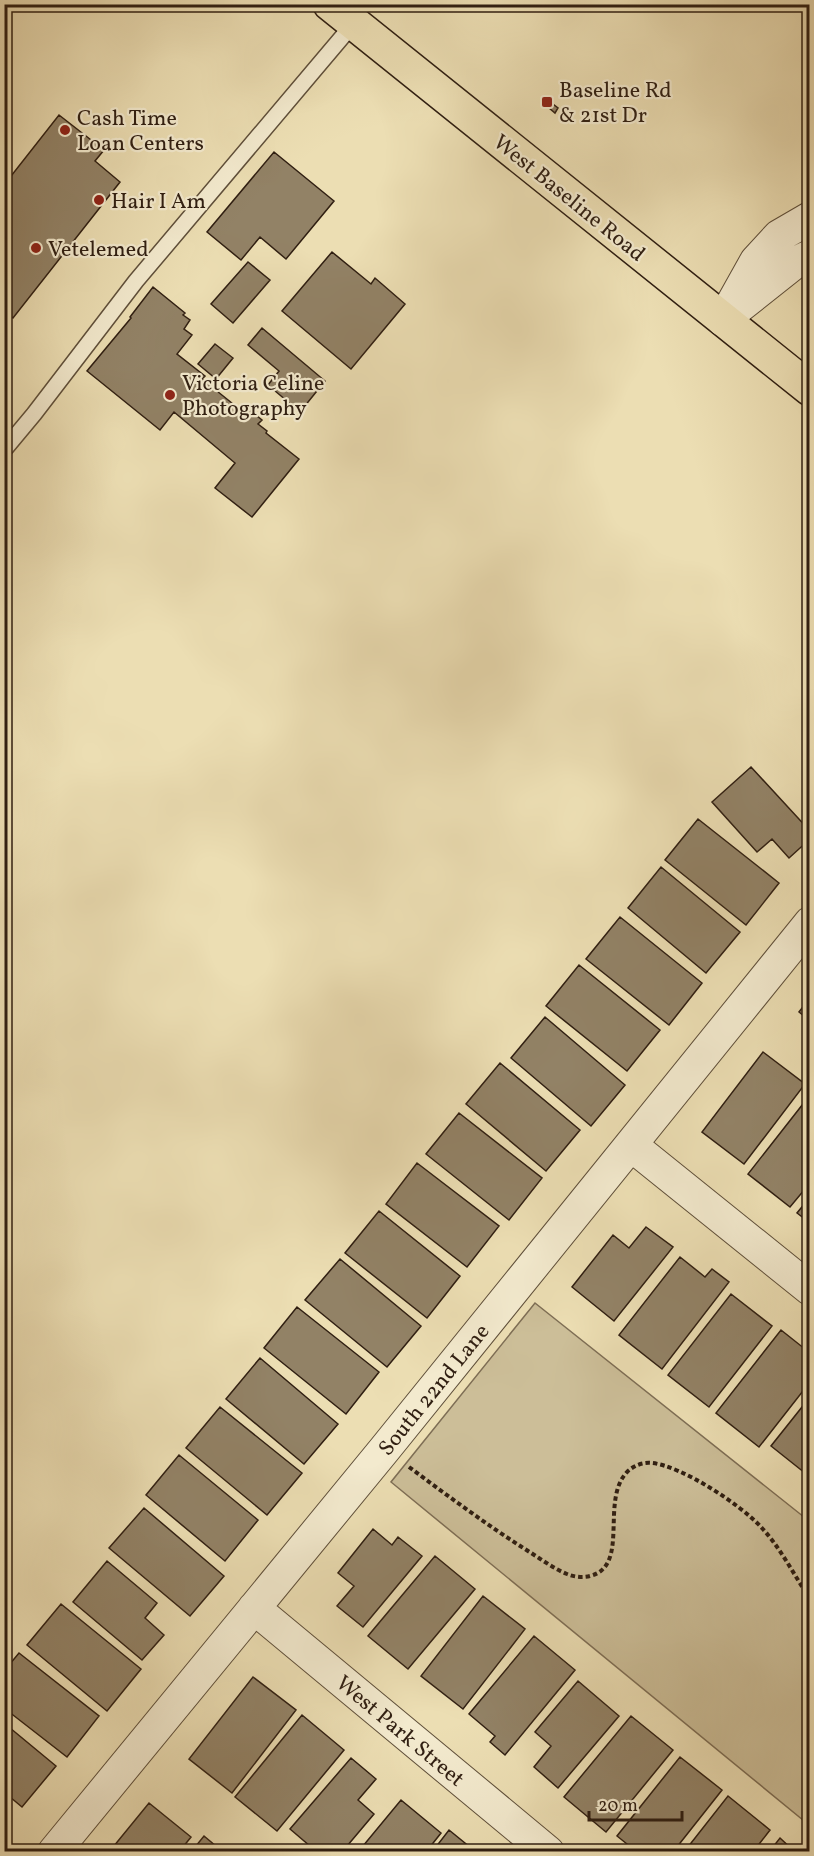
<svg xmlns="http://www.w3.org/2000/svg" width="814" height="1856" font-family="Vollkorn,serif">
<style>
.green{fill:#ccbe98;stroke:#7e6e55;stroke-width:1.5}
.building{fill:#928266;stroke:#301f12;stroke-width:1.5}
.lines{fill:none;stroke-linecap:round;stroke-linejoin:round}
.lane-casing{stroke:#5f4f3a;stroke-width:18}
.street-casing{stroke:#5f4f3a;stroke-width:34}
.primary-casing{stroke:#301f12;stroke-width:36}
.path{stroke:#301f12;stroke-width:4;stroke-dasharray:4.5 3;stroke-linecap:butt}
.lane{stroke:#f3eace;stroke-width:15}
.street{stroke:#f3eace;stroke-width:32}
.primary{stroke:#ecdeb3;stroke-width:33}
.poi-dot{fill:#8f2418;stroke:#f3eace;stroke-width:2}
.labels{text-anchor:middle;stroke-width:4.5;stroke-linejoin:round;paint-order:stroke}
.poi-label{font-size:22px;fill:#301f12;stroke:#f3eace;text-anchor:start}
.street-label{font-size:22px;fill:#301f12;stroke:#f3eace}
</style>
<rect width="100%" height="100%" fill="#ecdeb3"/>
<filter id="stains"><feTurbulence type="fractalNoise" baseFrequency=".00333" numOctaves="4"/><feColorMatrix values="0 0 0 0 .2 0 0 0 0 .09 0 0 0 0 .02 0 0 0 .5 -.17"/></filter>
<radialGradient id="worn" r=".72"><stop offset=".6" stop-color="#630" stop-opacity="0"/><stop offset="1" stop-color="#630" stop-opacity=".3"/></radialGradient>
<path class="green" d="M535,1303L809,1521V1825L391,1482Z"/>
<path class="building" d="M545,98L558,108L555,113L542,102Z
M59,115L104,150L95,161L120,182L13,318L4,311V185Z
M274,152L334,201L286,259L260,237L241,260L207,232Z
M332,252L371,284L375,278L405,304L351,369L282,311Z
M248,262L270,280L233,323L211,304Z
M153,287L185,313L183,315L190,320L184,329L192,335L177,354L205,376L202,379L248,416L251,411L262,420L258,424L267,431L266,433L299,459L252,517L215,488L235,463L174,412L160,430L87,371L131,318L130,317Z
M262,328L325,381L300,412L268,385L279,371L248,345Z
M215,344L233,358L216,379L198,364Z
M751,767L810,831V839L789,858L772,839L757,852L712,802Z
M698,819L779,883L746,925L665,860Z
M661,867L740,932L706,973L628,908Z
M620,917L702,983L669,1025L586,959Z
M579,965L660,1030L627,1071L546,1006Z
M810,998V1021L799,1012Z
M545,1017L625,1085L591,1126L511,1058Z
M763,1052L805,1084L744,1164L702,1132Z
M500,1063L580,1130L546,1171L466,1104Z
M810,1095V1183L790,1207L748,1174Z
M459,1113L542,1178L509,1220L426,1154Z
M417,1163L499,1226L467,1267L386,1204Z
M810,1197V1223L797,1213Z
M379,1211L460,1276L427,1318L345,1253Z
M646,1227L673,1247L614,1321L572,1287L613,1235L629,1248Z
M680,1257L705,1277L712,1269L729,1282L662,1369L619,1335Z
M340,1259L421,1326L387,1367L305,1300Z
M731,1294L772,1326L709,1407L668,1375Z
M297,1307L379,1372L346,1414L264,1348Z
M781,1330L810,1353V1382L759,1447L716,1413Z
M260,1358L338,1424L304,1464L226,1399Z
M810,1397V1477L771,1446Z
M220,1407L302,1473L267,1515L186,1448Z
M179,1455L258,1520L225,1561L146,1495Z
M144,1508L224,1576L190,1616L109,1548Z
M373,1529L392,1545L398,1537L422,1556L363,1627L337,1606L354,1586L338,1573Z
M435,1556L475,1589L408,1669L368,1636Z
M107,1561L157,1603L145,1618L164,1635L142,1660L73,1602Z
M483,1596L525,1629L463,1709L421,1676Z
M61,1604L141,1669L107,1711L27,1645Z
M534,1636L575,1670L505,1755L490,1742L495,1736L469,1714Z
M19,1653L99,1716L67,1757L4,1708V1671Z
M253,1677L296,1710L232,1793L189,1759Z
M578,1681L619,1716L558,1788L534,1767L551,1746L535,1732Z
M302,1715L344,1750L277,1831L235,1797Z
M631,1716L673,1750L606,1832L564,1797Z
M4,1723L56,1766L22,1807L4,1792Z
M680,1757L722,1790L673,1852H637L617,1836Z
M351,1758L376,1779L358,1800L374,1814L342,1852H317L290,1829Z
M728,1796L770,1830L753,1852H684Z
M401,1800L441,1833L426,1852H358Z
M149,1803L191,1837L179,1852H109Z
M4,1810L11,1816L4,1823Z
M449,1830L476,1852H432Z
M204,1836L223,1852H191Z
M780,1838L795,1852H769Z"/>
<g class="lines">
<g class="lane-casing">
<path id="lane" d="M4,450L34,414L136,281L354,23"/>
</g>
<g class="street-casing">
<path id="street" d="M735,310L793,264L810,256
M723,320L756,261L779,236L810,218
M631,1145L810,1289
M254,1608L548,1852
M54,1852L384,1450L810,923"/>
</g>
<g class="primary-casing">
<path id="primary" d="M330,4L810,389"/>
</g>
<path class="path" d="M409,1467C448,1496 487,1525 528,1551C541,1559 554,1569 567,1574C574,1577 583,1578 590,1576C631,1566 599,1499 628,1471C635,1465 643,1462 652,1463C682,1466 741,1505 761,1527C780,1547 794,1575 810,1599"/>
<use href="#lane" class="lane"/>
<use href="#street" class="street"/>
<use href="#primary" class="primary"/>
</g>
<g class="poi-dot">
<rect x="541" y="96" width="12" height="12" rx="3"/>
<circle cx="65" cy="130" r="6"/>
<circle cx="99" cy="200" r="6"/>
<circle cx="36" cy="248" r="6"/>
<circle cx="170" cy="395" r="6"/>
</g>
<g class="labels">
<g class="poi-label">
<text x="559" y="97">Baseline Rd<tspan x="559" dy="25">&amp; 21st Dr</tspan></text>
<text x="77" y="125">Cash Time<tspan x="77" dy="25">Loan Centers</tspan></text>
<text x="111" y="208">Hair I Am</text>
<text x="48" y="256">Vetelemed</text>
<text x="182" y="390">Victoria Celine<tspan x="182" dy="25">Photography</tspan></text>
</g>
<g class="street-label">
<text transform="translate(570 197) rotate(39)" y="8">West Baseline Road</text>
<text transform="translate(433 1389) rotate(-51)" y="8">South 22nd Lane</text>
<text transform="translate(401 1730) rotate(40)" y="8">West Park Street</text>
</g>
</g>
<rect width="814" height="1856" fill="none" stroke="#ecdeb3" stroke-width="24"/>
<rect x="6" y="6" width="802" height="1844" fill="none" stroke="#301f12" stroke-width="3"/>
<rect x="12" y="12" width="790" height="1832" fill="none" stroke="#301f12" stroke-width="1.5"/>
<path d="M589 1811v9h93v-9" fill="none" stroke="#301f12" stroke-width="3"/>
<text x="598" y="1811" font-size="18" fill="#301f12" stroke="#f3eace" stroke-width="4.5" paint-order="stroke">20 m</text>
<rect width="100%" height="100%" filter="url(#stains)"/>
<rect width="100%" height="100%" fill="url(#worn)"/>
</svg>
